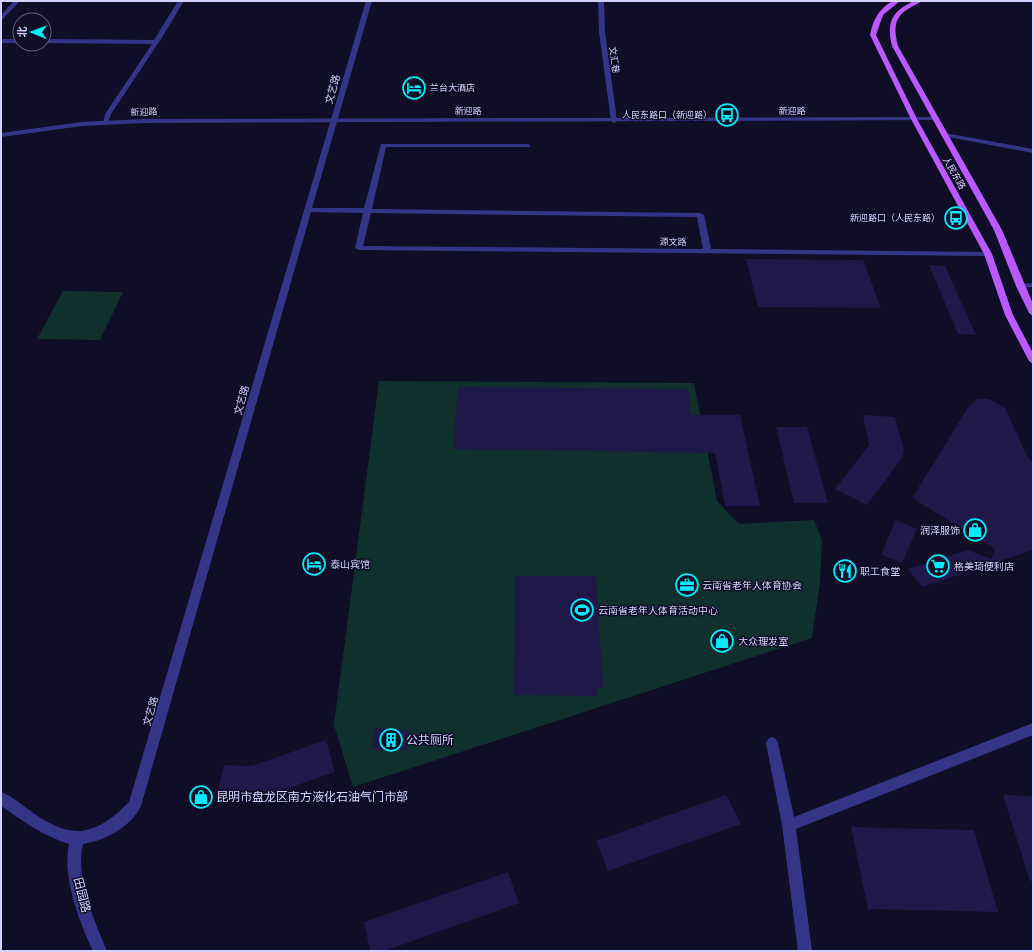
<svg xmlns="http://www.w3.org/2000/svg" width="1034" height="952" font-family="'Fira Sans','Noto Sans SC',sans-serif">
<style>
.green{fill:#10302e}
.building{fill:#201848}
.lines{fill:none;stroke-linecap:round;stroke-linejoin:round}
.minor{fill:#353588;fill-rule:evenodd}
.tertiary{fill:#353588;fill-rule:evenodd}
.primary{fill:#ba59ff;fill-rule:evenodd}
.labels{text-anchor:middle;stroke-width:3;stroke-linejoin:round;paint-order:stroke}
.far-street-label{font-size:9px;fill:#d5d2ff;stroke:#100d26}
.far-poi-label{font-size:9px;fill:#d5d2ff;stroke:#100d26;text-anchor:end}
.street-label{font-size:10px;fill:#d5d2ff;stroke:#100d26}
.poi-label{font-size:10px;fill:#d5d2ff;stroke:#100d26;text-anchor:start}
.near-poi-label{font-size:12px;fill:#d5d2ff;stroke:#100d26;text-anchor:start}
.near-street-label{font-size:12px;fill:#d5d2ff;stroke:#100d26}
</style>
<rect width="100%" height="100%" fill="#100d26"/>
<path class="green" d="M63,291L123,292L100,340L37,339Z
M379,381L694,383L717,501L739,524L814,520L822,540L820,582L812,638L353,787L334,725Z"/>
<path class="building" d="M746,259L863,260L881,308L758,307Z
M929,265L945,266L976,335L958,334Z
M458,387L688,389L691,415H740L760,506H725L715,453L453,449Z
M977,399H988L1005,408L1026,454L1033,463V550L922,587L908,569L968,550L991,559L995,549L912,498L969,406Z
M863,415L895,417L904,450L902,458L867,505L835,489L869,445Z
M776,427H807L828,503H794Z
M896,520L917,529L902,563L881,554Z
M515,576H596L603,687H597L598,696L514,695Z
M375,728L409,730L407,750H372Z
M326,740L335,772L260,798L252,791L218,790L224,765L252,766Z
M726,795L741,824L608,871L596,841Z
M1003,795L1033,796V881H1030Z
M851,827L974,830L998,912L868,909Z
M508,872L519,903L384,951H370L364,922Z"/>
<g class="lines">
<path class="minor" d="M14,1H20L1,21V15Z
M178,1H184L159,42L111,114L108,123L103,124L105,114L152,44L44,43V39L154,40Z
M366,1H372L312,208H364L381,144H528L531,146L530,147H386L372,209L700,213L704,215L711,249L988,252L992,254L988,256L359,250L355,248L363,213L311,212L141,806C131,827 104,841 83,844C75,879 94,919 107,951H93C79,921 62,877 69,844C43,836 23,821 1,806V792C12,796 22,805 32,812C71,840 95,837 129,802ZM371,213L697,217L703,249L363,246Z
M598,1H604L605,32L617,121L614,123L611,121L599,32Z
M1,39H20V43H1Z
M945,133L1033,149V153L943,136L942,135Z
M1033,723V735L796,829L812,951H798L782,825L766,743L768,739L772,737L776,739L778,743L794,817Z"/>
<path class="tertiary" d="M937,117L939,118V120L144,123L82,126L1,137V133L82,122L144,119Z
M1033,283V287L1020,288L1016,286L1020,284Z"/>
<path class="primary" d="M893,1H900L883,15L876,35L917,119L992,254L1013,315L1033,353V364L1029,361L1005,315L984,254L911,119L870,35C873,20 879,8 893,1Z
M914,1H922C918,4 912,6 908,9C893,18 894,31 898,46L1002,230L1033,304V316L1029,313L1016,286L994,230L892,46C886,22 892,11 914,1Z"/>
</g>
<defs>
<g id="hotel-ring" transform="scale(1.15)"><circle r="9.5" fill="#100d26" stroke="#00edfd" stroke-width="1.5"/><path d="M-6-4.5h1.5V1H6V5H4.5V3h-9V5H-6ZM-4 0a1.8 1.8 0 1 1 3.6 0ZM.5 0V-2.5h3Q6-2.5 6 0Z" fill="#00edfd"/></g>
<g id="bus-ring" transform="scale(1.15)"><circle r="9.5" fill="#100d26" stroke="#00edfd" stroke-width="1.5"/><path d="M-5-6H5V4H4V6H2V4H-2V6H-4V4H-5ZM-3.5-4V0h7V-4ZM-3.5 1.2v1.5H-2V1.2ZM2 1.2v1.5H3.5V1.2Z" fill="#00edfd"/></g>
<g id="shop-ring" transform="scale(1.15)"><circle r="9.5" fill="#100d26" stroke="#00edfd" stroke-width="1.5"/><path d="M-5-2.5h2.3a2.7 3.5 0 0 1 5.4 0H5L5.5 6h-11ZM-1.5-2.5h3a1.5 2.3 0 0 0-3 0Z" fill="#00edfd"/></g>
<g id="supermarket-ring" transform="scale(1.15)"><circle r="9.5" fill="#100d26" stroke="#00edfd" stroke-width="1.5"/><path d="M-6-5.5h2.5l.6 2H6L4.5 2H-2.5L-4.4-4H-6ZM-1.5 3.2a1.3 1.3 0 1 0 .1 0ZM3 3.2a1.3 1.3 0 1 0 .1 0Z" fill="#00edfd"/></g>
<g id="restaurant-ring" transform="scale(1.15)"><circle r="9.5" fill="#100d26" stroke="#00edfd" stroke-width="1.5"/><path d="M-5-6h1v4h1v-4h1v4h1v-4h1v5L-1.5 .5V6h-2V.5L-5-1ZM5-6V6H3V1.5H1.5Q1.5-4 5-6Z" fill="#00edfd"/></g>
<g id="office-ring" transform="scale(1.15)"><circle r="9.5" fill="#100d26" stroke="#00edfd" stroke-width="1.5"/><path d="M-6-3h4V-5.5h4V-3h4V5H-6ZM-1-4.5V-3h2v-1.5ZM-6 0V1H6V0Z" fill="#00edfd"/></g>
<g id="stadium-ring" transform="scale(1.15)"><circle r="9.5" fill="#100d26" stroke="#00edfd" stroke-width="1.5"/><path d="M0-5a6.5 5 0 1 0 0 10a6.5 5 0 1 0 0-10ZM-3.5-1.8h7v3.6h-7Z" fill="#00edfd"/></g>
<g id="building-ring" transform="scale(1.15)"><circle r="9.5" fill="#100d26" stroke="#00edfd" stroke-width="1.5"/><path d="M-4-6H4V6H1V3H-1V6H-4ZM-2.5-4.3h1.7v1.8h-1.7ZM.8-4.3h1.7v1.8H.8ZM-2.5-1h1.7V.8h-1.7ZM.8-1h1.7V.8H.8Z" fill="#00edfd"/></g>
</defs>
<g fill-rule="evenodd">
<use href="#hotel-ring" x="414" y="88"/>
<use href="#bus-ring" x="727" y="115"/>
<use href="#bus-ring" x="956" y="218"/>
<use href="#shop-ring" x="975" y="530"/>
<use href="#hotel-ring" x="314" y="564"/>
<use href="#supermarket-ring" x="938" y="566"/>
<use href="#restaurant-ring" x="845" y="571"/>
<use href="#office-ring" x="687" y="585"/>
<use href="#stadium-ring" x="582" y="610"/>
<use href="#shop-ring" x="722" y="641"/>
<use href="#building-ring" x="391" y="740"/>
<use href="#shop-ring" x="201" y="797"/>
</g>
<g class="labels">
<g class="far-street-label">
<text transform="translate(614 60) rotate(82)" y="3">文汇巷</text>
<text x="468" y="114">新迎路</text>
<text x="792" y="114">新迎路</text>
<text transform="translate(144 112) rotate(-2)" y="3">新迎路</text>
<text transform="translate(954 173) rotate(60)" y="3">人民东路</text>
<text transform="translate(673 242) rotate(1)" y="3">源文路</text>
</g>
<g class="far-poi-label">
<text x="430" y="91" text-anchor="start">兰台大酒店</text>
<text x="712" y="118">人民东路口（新迎路）</text>
<text x="940" y="221">新迎路口（人民东路）</text>
</g>
<g class="street-label">
<text transform="translate(332 89) rotate(-74)" y="4">文艺路</text>
<text transform="translate(241 400) rotate(-74)" y="4">文艺路</text>
<text transform="translate(150 711) rotate(-74)" y="4">文艺路</text>
</g>
<g class="poi-label">
<text x="960" y="534" text-anchor="end">润泽服饰</text>
<text x="330" y="568">泰山宾馆</text>
<text x="954" y="570">格美琦便利店</text>
<text x="860" y="575">职工食堂</text>
<text x="702" y="589">云南省老年人体育协会</text>
<text x="598" y="614">云南省老年人体育活动中心</text>
<text x="738" y="645">大众理发室</text>
</g>
<g class="near-poi-label">
<text x="406" y="744">公共厕所</text>
<text x="216" y="801">昆明市盘龙区南方液化石油气门市部</text>
</g>
<g class="near-street-label">
<text transform="translate(82 895) rotate(76)" y="4">田园路</text>
</g>
</g>
<rect width="1034" height="952" fill="none" stroke="#d5d2ff" stroke-width="4"/>
<g transform="translate(32 32) rotate(271)"><circle r="19" fill="#100d26" stroke="#5f5c7d"/>
<path d="M0-3L7 15L0 10L-7 15Z" fill="#00edfd"/>
<text y="-6" font-size="11" font-weight="bold" text-anchor="middle" fill="#d5d2ff">北</text>
</g>
</svg>
